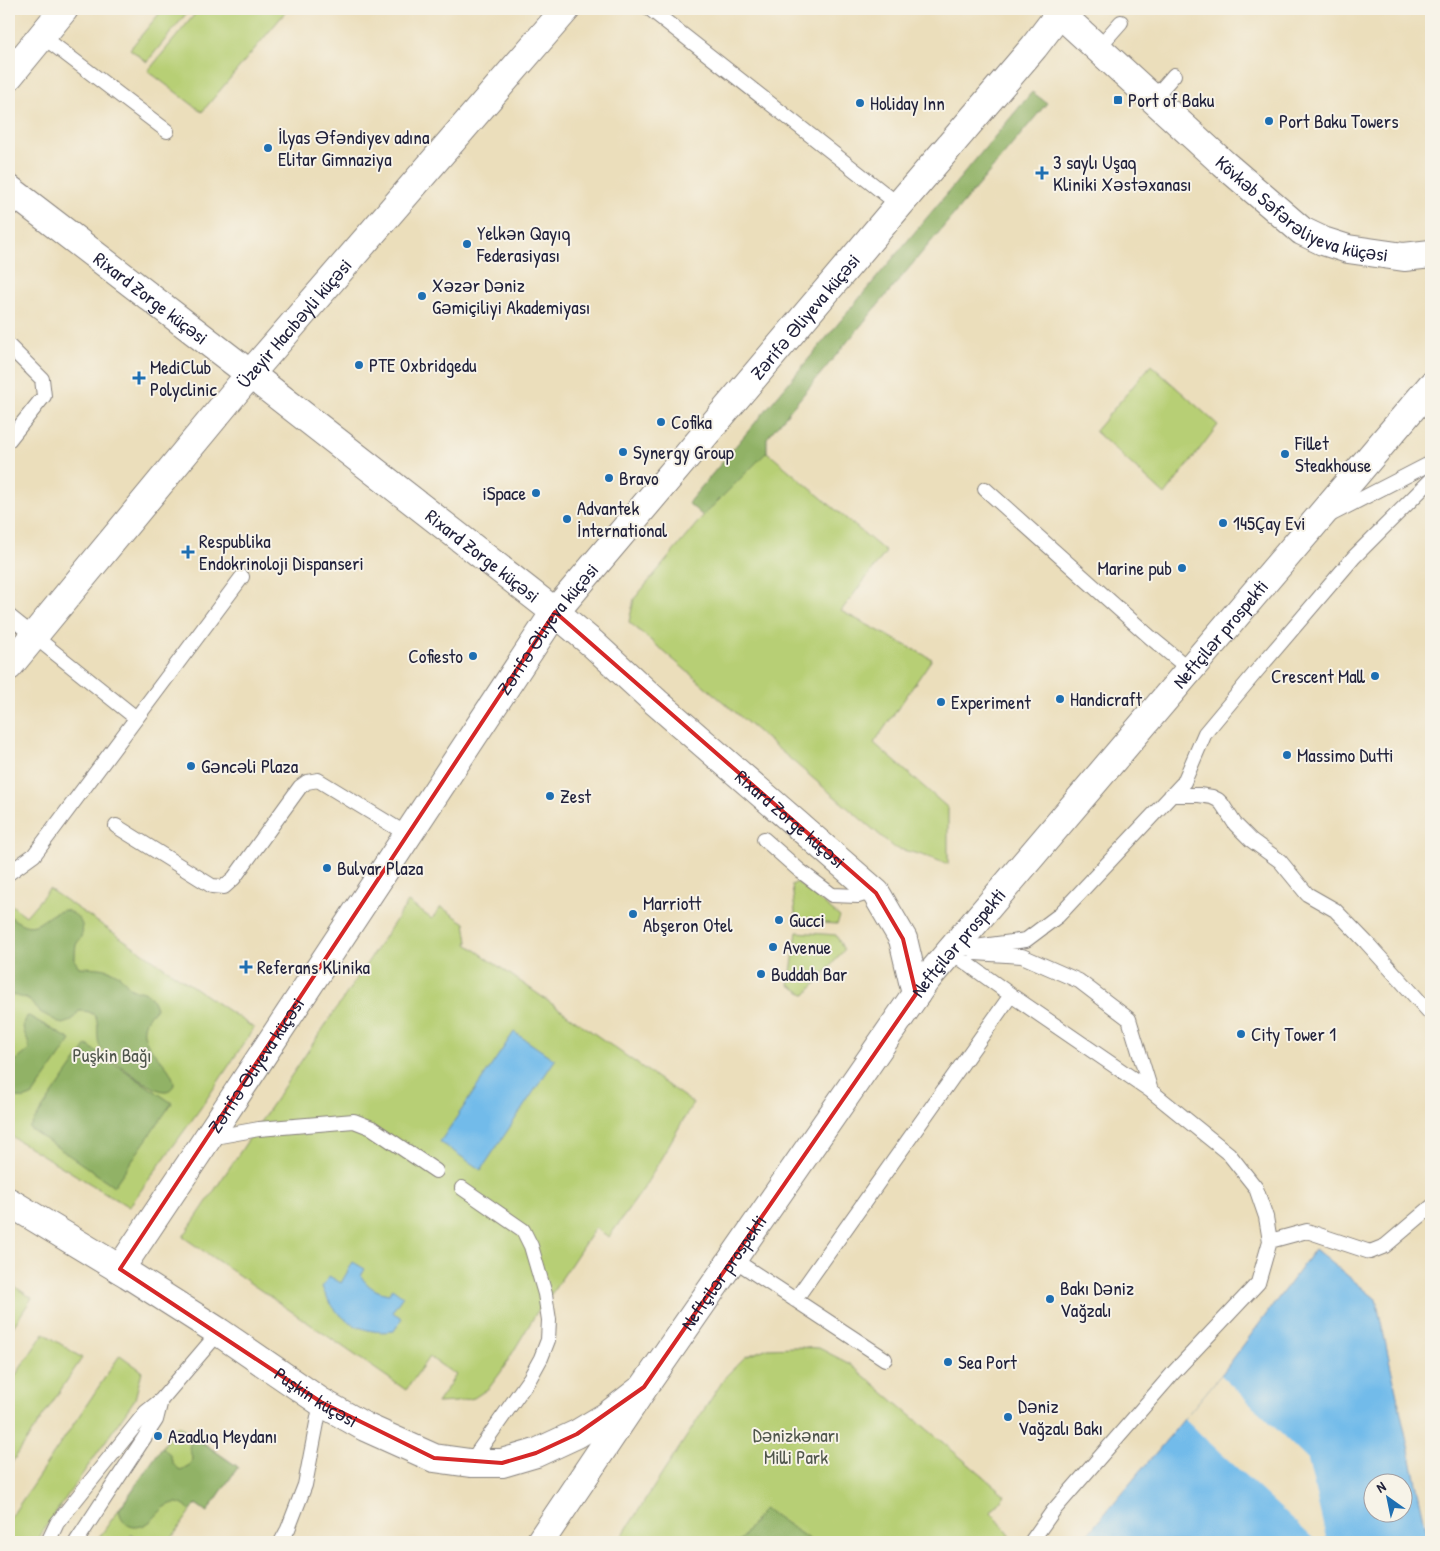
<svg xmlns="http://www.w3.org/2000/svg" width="1440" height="1551" font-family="'Patrick Hand',sans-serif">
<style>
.green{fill:#b7cf74;stroke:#6c7858}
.forest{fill:#91b266;stroke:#5a6a50}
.water{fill:#72bbea;stroke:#4a6e92;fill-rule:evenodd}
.pier{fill:#ebdebb}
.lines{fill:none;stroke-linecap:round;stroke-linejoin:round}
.lane-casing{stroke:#86807b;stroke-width:16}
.street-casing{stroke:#86807b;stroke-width:30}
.secondary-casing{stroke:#86807b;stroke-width:30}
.highway-casing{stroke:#86807b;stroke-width:30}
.lane{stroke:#fff;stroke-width:14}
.street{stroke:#fff;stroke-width:28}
.secondary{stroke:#fff;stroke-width:28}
.highway{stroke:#fff;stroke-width:28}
.marked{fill:none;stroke:#d62828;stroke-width:4;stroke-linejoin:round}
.poi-dot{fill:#1f6fb2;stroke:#f7f3e8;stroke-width:2}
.labels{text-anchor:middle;stroke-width:4;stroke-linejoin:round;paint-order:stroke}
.poi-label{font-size:19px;fill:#22223b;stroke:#f7f3e8;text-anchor:start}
.street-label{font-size:19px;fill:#22223b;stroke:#f7f3e8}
.park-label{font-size:19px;fill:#4f564c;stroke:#f7f3e8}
</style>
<rect width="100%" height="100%" fill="#f7f3e8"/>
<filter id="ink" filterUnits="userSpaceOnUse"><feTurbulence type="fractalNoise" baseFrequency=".02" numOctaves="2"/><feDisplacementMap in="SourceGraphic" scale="10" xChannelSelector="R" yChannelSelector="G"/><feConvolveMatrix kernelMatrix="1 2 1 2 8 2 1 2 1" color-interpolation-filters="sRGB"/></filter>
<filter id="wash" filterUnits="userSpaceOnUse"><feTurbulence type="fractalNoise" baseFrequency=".0096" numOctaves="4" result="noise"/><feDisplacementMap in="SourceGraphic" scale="20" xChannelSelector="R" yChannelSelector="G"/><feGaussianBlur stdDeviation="1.12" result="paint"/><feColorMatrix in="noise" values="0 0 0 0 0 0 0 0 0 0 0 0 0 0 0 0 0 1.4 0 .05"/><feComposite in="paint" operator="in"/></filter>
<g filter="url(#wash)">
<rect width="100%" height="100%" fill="#ebdebb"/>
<path class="green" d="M163,9H190L147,62L130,49Z
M199,9H288L202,112L148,71Z
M1151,365L1218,425L1165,495L1095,431Z
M767,452L886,552L841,611L932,659L874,743L948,808V864L922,855L895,848L629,622L634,599L703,516Z
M797,882L840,917L837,924L796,921L792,885Z
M49,889L254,1028L200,1109L129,1207L9,1135V903L26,916Z
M408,902L432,919L441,907L465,923L468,942L467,944L693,1103L644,1188L609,1237L595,1228L552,1293L537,1312L501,1372L489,1388L474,1398L456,1402L437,1403L456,1375L429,1357L406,1390L183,1237Z
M797,932L836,935L844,950L806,995L789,985Z
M9,1283L32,1298L9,1333Z
M44,1333L82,1358L9,1467V1385Z
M795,1347L819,1348L850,1364L1005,1495L991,1512L1009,1534L1014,1542H618L726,1376L745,1357L768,1348Z
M120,1355L142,1371L135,1399L44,1529L37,1542H9V1520Z
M178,1425L238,1467L207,1512L196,1504L169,1542H144L132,1534L126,1542H96Z"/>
<path class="forest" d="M1032,92L1047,103L767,438V452L703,516L688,503Z
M65,910C75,913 85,921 82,934C81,938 78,941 76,945C75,950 75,956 75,961L79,967C96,968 111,966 123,979C126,983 129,988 134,990C137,992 137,991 141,991C150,993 153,1000 156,1008C153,1012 148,1016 146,1021C134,1047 174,1062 174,1085C172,1088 170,1091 165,1091C153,1092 109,1059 101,1048C92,1035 108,1010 79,1011L71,1021L62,1024L40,1012L28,999L9,994V918L11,917C39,939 41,913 65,910Z
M29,1016L71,1040L33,1095C20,1102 20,1097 9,1093V1054L13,1059L17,1060L29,1050C30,1038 18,1030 26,1017Z
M87,1045L172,1103L114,1186L29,1128Z
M194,1437L238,1467L207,1512L196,1504L190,1511C184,1505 178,1500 169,1505C161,1508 156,1518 148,1523C133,1532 122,1525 119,1510L162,1447C163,1448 168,1453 169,1453C173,1462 172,1466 181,1470L191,1464L192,1457L189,1447Z
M764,1508L813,1542H739Z"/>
<path class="water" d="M514,1032L555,1060L481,1170L440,1142Z
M1315,1249L1376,1299L1429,1542H1081L1221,1375ZM1372,1484H1402V1514H1372Z
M353,1262L365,1269L361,1276C367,1286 376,1292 389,1294L392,1288L403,1296L392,1312L402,1318L394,1331C361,1336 334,1318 322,1287L329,1276L341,1283Z"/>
<path class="pier" d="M1221,1375L1308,1460L1327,1542H1317L1184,1419Z"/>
</g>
<g filter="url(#ink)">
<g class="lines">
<g class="lane-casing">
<path id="lane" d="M650,9L899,205
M42,36L167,131
M1098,48L1121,22
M1153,99L1174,75
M9,346L42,379L44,396L9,440
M985,489L1150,637L1189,669
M1332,514L1431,463
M9,616L136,718
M1171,795H1199L1212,797L1218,800L1222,804L1235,824L1251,840L1280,861L1307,894L1335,910L1366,942L1431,1014
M116,826L212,886L224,887L234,878L300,787L307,782L318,780L408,835
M764,839L799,870L832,895L858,896L874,891
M9,873L34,855L242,577
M953,950L1026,940L1058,916L1184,782L1205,733L1255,673L1354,557L1431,480
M950,951L1011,995L1151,1091L1229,1154L1256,1188L1266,1217L1270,1241L1258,1283L1174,1372L1053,1511L1031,1542
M975,953L1022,956L1079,981L1129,1019L1151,1091
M209,1138L259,1129L354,1121L372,1128L436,1171
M462,1188L523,1230L531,1246L545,1294L549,1320L548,1340L541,1358L530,1378L470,1463
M1270,1241L1307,1231L1370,1252L1385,1246L1431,1207
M733,1259L885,1359
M795,1300L1011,995
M48,1542L57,1523L146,1412L161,1400
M76,1542L156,1420L161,1400L219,1332
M281,1542L288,1529L305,1485L321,1402"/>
</g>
<g class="street-casing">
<g id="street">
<path d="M9,76L64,9"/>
<path id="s1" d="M9,189L250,374L555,612L593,644L656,702L876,893L903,939L916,994"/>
<path id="s2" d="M120,1269L207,1139L555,612L899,205L1034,47L1060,13"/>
</g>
</g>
<g class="secondary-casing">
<g id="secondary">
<path id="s3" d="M1055,9L1224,164L1302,231L1323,241L1348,249L1404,257L1431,254"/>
<path id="s4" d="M9,1202L128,1274L219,1332L321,1402L365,1427L434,1458L470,1463H502L536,1453L577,1434L607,1416L639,1391"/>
</g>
</g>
<g class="highway-casing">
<g id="highway">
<path id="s5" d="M9,666L250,374L566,9"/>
<path id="s6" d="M540,1542L644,1387L925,981L1431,386"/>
</g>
</g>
<use href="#lane" class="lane"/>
<use href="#street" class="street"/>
<use href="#secondary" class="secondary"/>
<use href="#highway" class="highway"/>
</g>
</g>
<path class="marked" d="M555,612L876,893L903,939L916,994L644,1387L577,1434L536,1453L502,1463L434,1458L321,1402L120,1269Z"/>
<g class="poi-dot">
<rect x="1113" y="95" width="10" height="10" rx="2.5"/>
<circle cx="860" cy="103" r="5"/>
<circle cx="1269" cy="121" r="5"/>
<circle cx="268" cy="148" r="5"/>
<path d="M1039.5 165.5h5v5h5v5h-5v5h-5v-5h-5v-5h5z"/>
<circle cx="467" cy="244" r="5"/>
<circle cx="422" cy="296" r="5"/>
<circle cx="359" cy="365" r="5"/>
<path d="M136.5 370.5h5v5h5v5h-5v5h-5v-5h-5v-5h5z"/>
<circle cx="661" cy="422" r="5"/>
<circle cx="623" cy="452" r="5"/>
<circle cx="1285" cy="454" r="5"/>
<circle cx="609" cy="478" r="5"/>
<circle cx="536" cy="493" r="5"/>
<circle cx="567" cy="519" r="5"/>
<circle cx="1223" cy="523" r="5"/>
<path d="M185.5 544.5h5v5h5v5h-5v5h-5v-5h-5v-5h5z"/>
<circle cx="1182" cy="568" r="5"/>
<circle cx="473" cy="656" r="5"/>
<circle cx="1375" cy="676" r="5"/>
<circle cx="1060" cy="699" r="5"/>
<circle cx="941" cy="702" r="5"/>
<circle cx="1287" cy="755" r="5"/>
<circle cx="191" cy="766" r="5"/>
<circle cx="550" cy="796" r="5"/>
<circle cx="327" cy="868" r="5"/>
<circle cx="633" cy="914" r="5"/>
<circle cx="779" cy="920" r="5"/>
<circle cx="773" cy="947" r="5"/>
<path d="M243.5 959.5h5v5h5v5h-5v5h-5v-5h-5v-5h5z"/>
<circle cx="761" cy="974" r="5"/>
<circle cx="1241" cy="1034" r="5"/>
<circle cx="1050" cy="1299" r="5"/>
<circle cx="948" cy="1362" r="5"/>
<circle cx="1008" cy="1417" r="5"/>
<circle cx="158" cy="1436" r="5"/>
</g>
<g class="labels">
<g class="poi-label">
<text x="1128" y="107">Port of Baku</text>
<text x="870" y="110">Holiday Inn</text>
<text x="1279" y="128">Port Baku Towers</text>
<text x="278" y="144">İlyas Əfəndiyev adına<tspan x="278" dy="22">Elitar Gimnaziya</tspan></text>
<text x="1053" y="169">3 saylı Uşaq<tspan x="1053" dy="22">Kliniki Xəstəxanası</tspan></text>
<text x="477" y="240">Yelkən Qayıq<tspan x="477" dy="22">Federasiyası</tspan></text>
<text x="432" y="292">Xəzər Dəniz<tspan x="432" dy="22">Gəmiçiliyi Akademiyası</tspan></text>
<text x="369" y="372">PTE Oxbridgedu</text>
<text x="150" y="374">MediClub<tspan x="150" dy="22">Polyclinic</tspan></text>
<text x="671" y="429">Cofika</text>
<text x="1295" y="450">Fillet<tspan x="1295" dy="22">Steakhouse</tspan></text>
<text x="633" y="459">Synergy Group</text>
<text x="619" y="485">Bravo</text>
<text x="526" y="500" text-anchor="end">iSpace</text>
<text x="577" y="515">Advantek<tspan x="577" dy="22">İnternational</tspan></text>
<text x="1233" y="530">145Çay Evi</text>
<text x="199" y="548">Respublika<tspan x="199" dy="22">Endokrinoloji Dispanseri</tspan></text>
<text x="1172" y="575" text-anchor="end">Marine pub</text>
<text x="463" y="663" text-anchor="end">Cofiesto</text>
<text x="1365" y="683" text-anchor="end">Crescent Mall</text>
<text x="1070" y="706">Handicraft</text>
<text x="951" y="709">Experiment</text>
<text x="1297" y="762">Massimo Dutti</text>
<text x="201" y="773">Gəncəli Plaza</text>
<text x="560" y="803">Zest</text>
<text x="337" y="875">Bulvar Plaza</text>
<text x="643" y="910">Marriott<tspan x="643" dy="22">Abşeron Otel</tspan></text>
<text x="789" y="927">Gucci</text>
<text x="783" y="954">Avenue</text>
<text x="257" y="974">Referans Klinika</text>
<text x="771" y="981">Buddah Bar</text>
<text x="1251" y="1041">City Tower 1</text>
<text x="1060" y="1295">Bakı Dəniz<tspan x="1060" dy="22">Vağzalı</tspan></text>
<text x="958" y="1369">Sea Port</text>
<text x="1018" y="1413">Dəniz<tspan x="1018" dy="22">Vağzalı Bakı</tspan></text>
<text x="168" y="1443">Azadlıq Meydanı</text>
</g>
<g class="street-label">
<text dy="7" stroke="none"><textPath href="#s3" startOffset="322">Kövkəb Səfərəliyeva küçəsi</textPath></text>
<text dy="7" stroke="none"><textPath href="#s1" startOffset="179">Rixard Zorge küçəsi</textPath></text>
<text dy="7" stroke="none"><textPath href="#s2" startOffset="1175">Zərifə Əliyeva küçəsi</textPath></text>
<text dy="7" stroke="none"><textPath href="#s5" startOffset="446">Üzeyir Hacıbəyli küçəsi</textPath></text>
<text dy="7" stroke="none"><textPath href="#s1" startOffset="599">Rixard Zorge küçəsi</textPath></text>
<text dy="7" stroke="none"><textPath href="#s2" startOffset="770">Zərifə Əliyeva küçəsi</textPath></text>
<text dy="7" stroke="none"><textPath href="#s6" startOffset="1136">Neftçilər prospekti</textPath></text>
<text dy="7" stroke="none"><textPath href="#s1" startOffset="1004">Rixard Zorge küçəsi</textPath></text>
<text dy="7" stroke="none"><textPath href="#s6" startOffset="731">Neftçilər prospekti</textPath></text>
<text dy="7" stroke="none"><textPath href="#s2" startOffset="245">Zərifə Əliyeva küçəsi</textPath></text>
<text dy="7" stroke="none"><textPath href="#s6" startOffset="326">Neftçilər prospekti</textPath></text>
<text dy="7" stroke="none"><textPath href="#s4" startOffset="364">Puşkin küçəsi</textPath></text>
</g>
<g class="park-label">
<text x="112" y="1062">Puşkin Bağı</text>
<text x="796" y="1442">Dənizkənarı<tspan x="796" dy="22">Milli Park</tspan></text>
</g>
</g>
<rect width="1440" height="1551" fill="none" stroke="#f7f3e8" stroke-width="30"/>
<g transform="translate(1388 1498) rotate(327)"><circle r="24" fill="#f7f3e8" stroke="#a29fa3"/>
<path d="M0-4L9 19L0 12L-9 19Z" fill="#1f6fb2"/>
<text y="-8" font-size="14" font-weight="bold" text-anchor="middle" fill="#22223b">N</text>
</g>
</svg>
